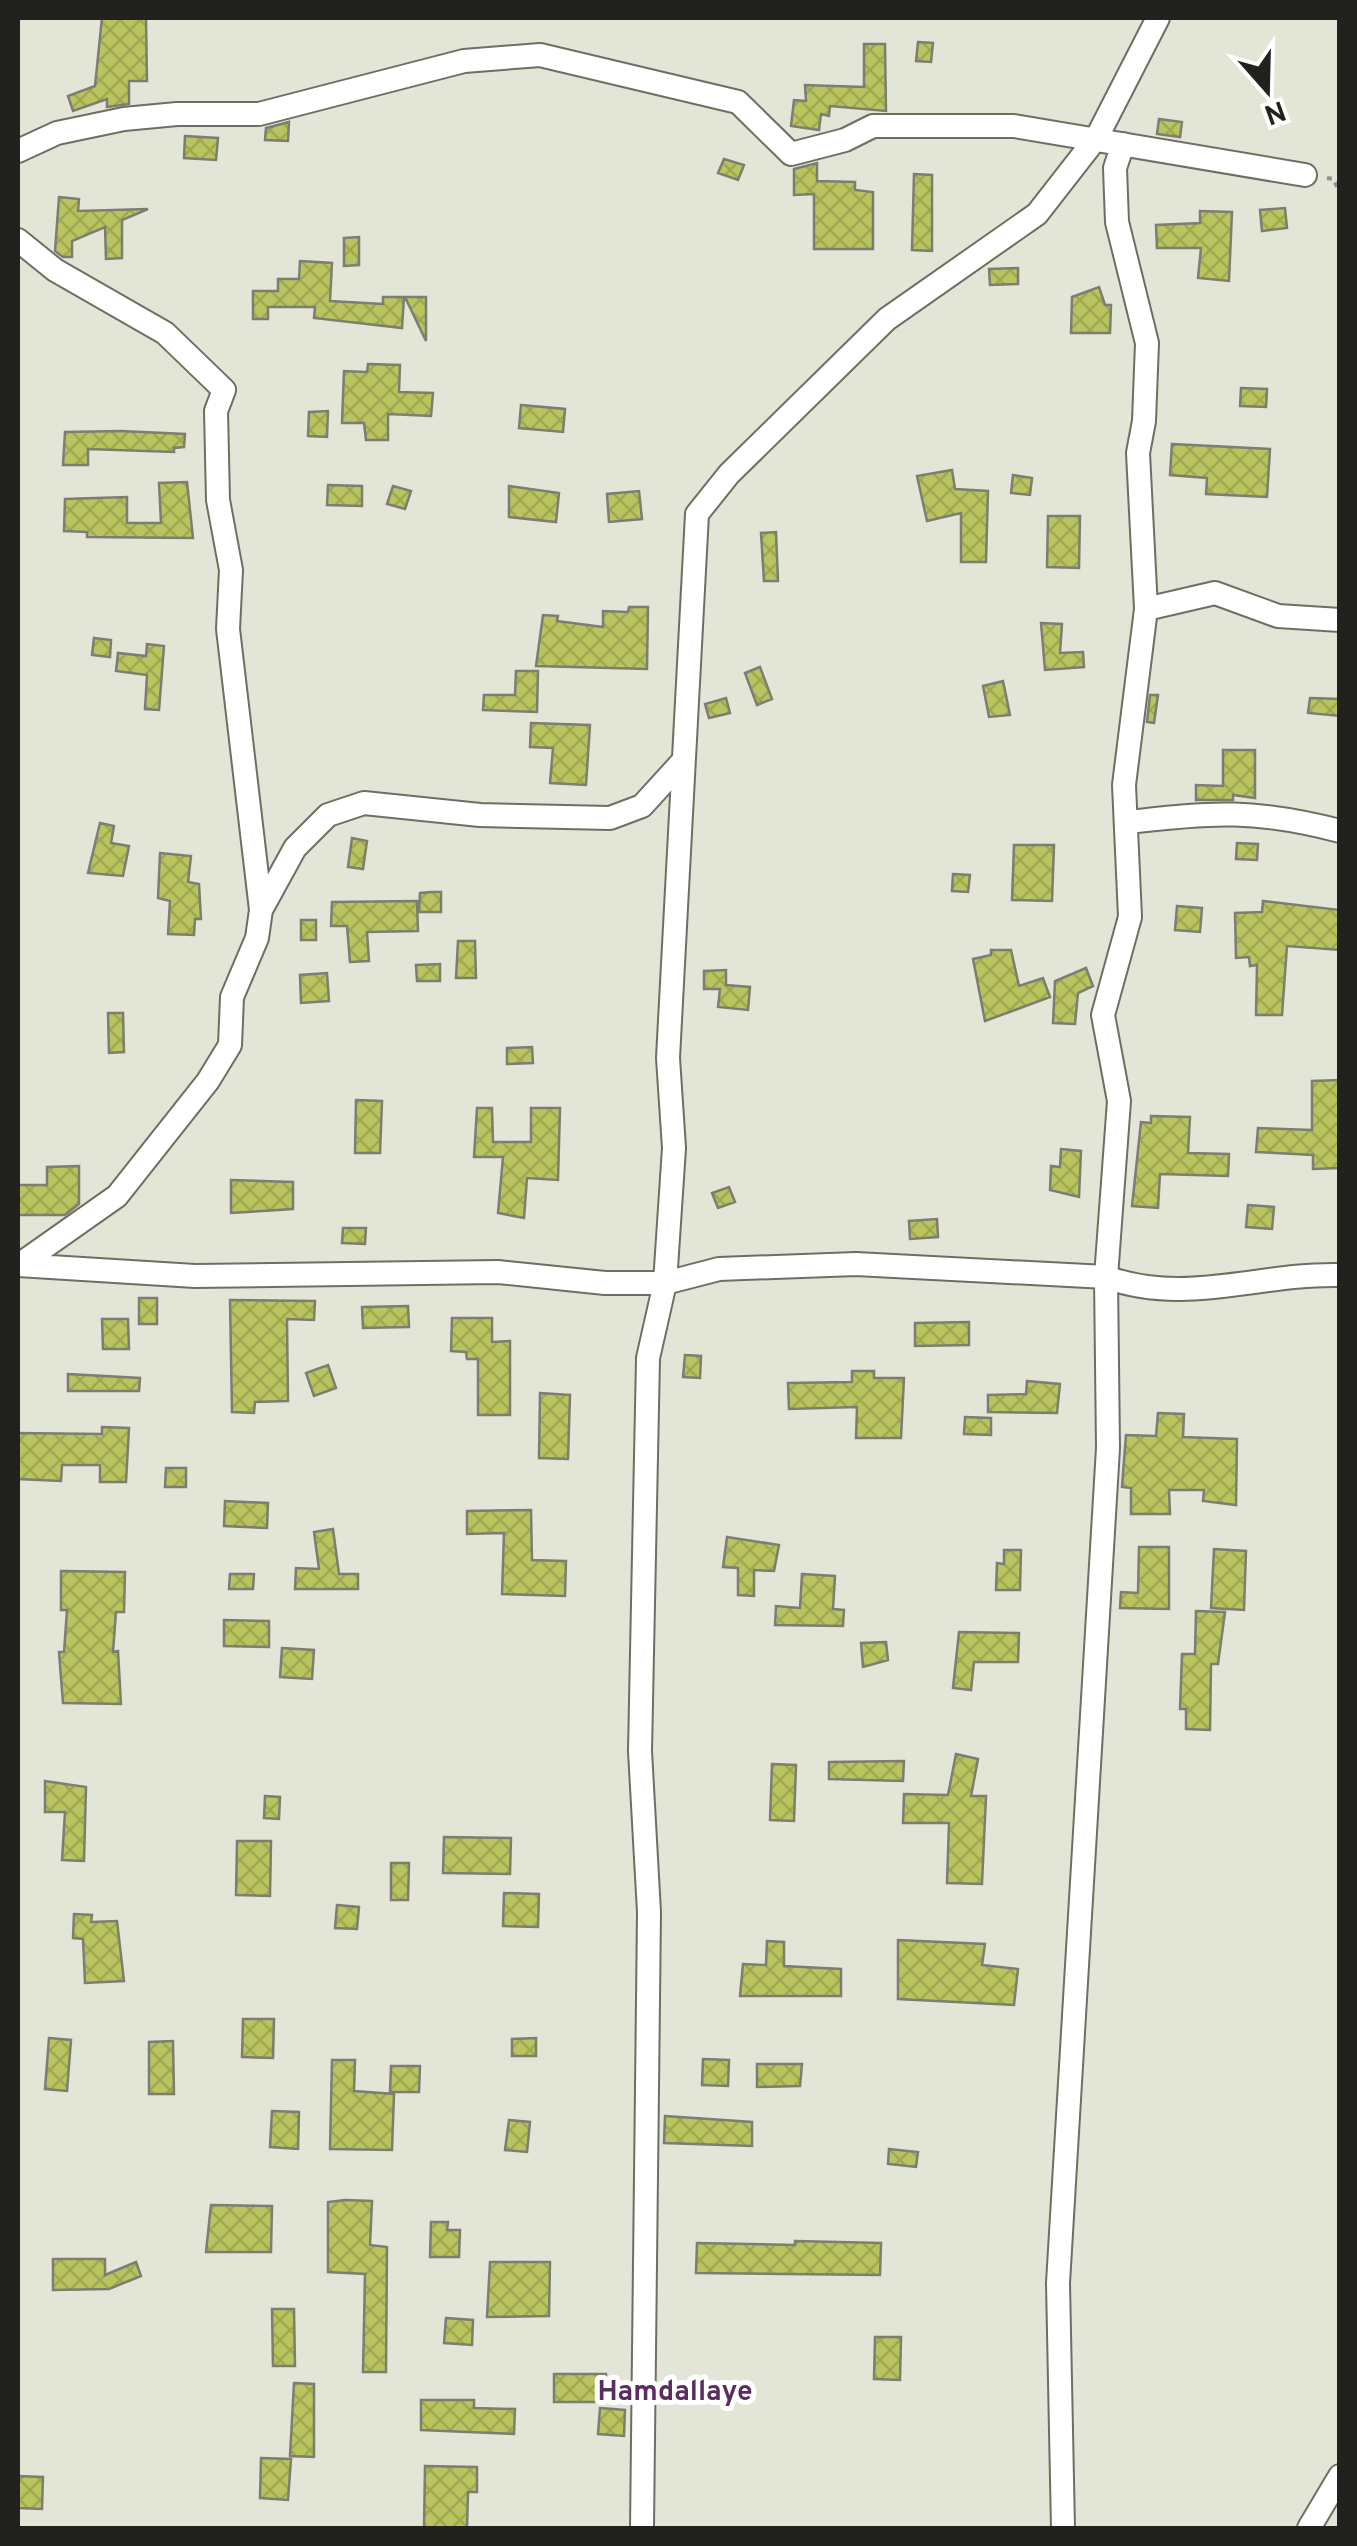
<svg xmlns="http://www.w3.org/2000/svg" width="1357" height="2546" font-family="Overpass,sans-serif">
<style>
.building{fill:url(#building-cross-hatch);stroke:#7c7e71;stroke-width:2.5}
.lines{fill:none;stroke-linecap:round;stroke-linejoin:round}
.street-casing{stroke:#6d6f62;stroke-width:26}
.path{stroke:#92948a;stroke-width:4;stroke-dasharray:5 5;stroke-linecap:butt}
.street{stroke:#fff;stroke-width:22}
.labels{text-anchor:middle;stroke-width:10;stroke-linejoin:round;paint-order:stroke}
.neighbourhood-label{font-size:28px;font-weight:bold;fill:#5a2c5f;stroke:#fff}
</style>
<defs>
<pattern id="building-cross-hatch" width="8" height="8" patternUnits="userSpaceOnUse" patternTransform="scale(2.5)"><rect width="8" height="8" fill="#bac45f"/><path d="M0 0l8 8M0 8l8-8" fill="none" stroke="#a0a852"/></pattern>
</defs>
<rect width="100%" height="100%" fill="#e3e5d7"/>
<path class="building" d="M102,18H146L147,81H129V104L107,107V99L73,111L68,96L95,86Z
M918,42L933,43L931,62L916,61Z
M864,44H885L886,111L830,106L829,116L821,114L819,130L791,126L794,100L806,101L805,85L864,87Z
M1159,119L1182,122L1180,137L1157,134Z
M289,122L288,141L265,140L266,128Z
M185,136L218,138L216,160L184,158Z
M724,159L744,165L738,180L718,173Z
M817,163V181L855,182V190L873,192V249H814V194L794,195V169Z
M914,174L932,175V251L912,250Z
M59,197L79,199L78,211L148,209L122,220V258L106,259L105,227L72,241V257H63L55,251Z
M1285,208L1287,228L1262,231L1260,210Z
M1200,211L1232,212L1229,281L1198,278L1201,248H1157L1156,225L1200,223Z
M359,237V265L344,266V238Z
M300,261L332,263L330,301L383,304V297H404L402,328L314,318L315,307H268V319H253V291H278V279H299Z
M1018,268V284L990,285L989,269Z
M1099,287L1105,305H1111L1110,333H1071L1072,297Z
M405,297H426V341Z
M368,364L400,365L399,392L433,393L431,416L388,414V440H366L364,423H342L344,371L367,372Z
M1241,388L1267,389L1266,407L1240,406Z
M521,405L565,409L563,432L519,428Z
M328,411L327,437L308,436L309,412Z
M121,431L185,434L184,447L174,448V452L88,449V465H63L65,432Z
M1172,444L1270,449L1267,497L1206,494L1207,478L1170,475Z
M952,470L955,489L988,491L986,562H961V513L927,521L917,476Z
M1013,475L1032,478L1030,495L1011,493Z
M187,482L193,538L87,537V532L64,531L65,499L127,497V523H161L159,483Z
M328,485L362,486V506L327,505Z
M393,486L411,491L405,509L387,504Z
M509,486L559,493L556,522L509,517Z
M639,491L642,519L609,522L607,494Z
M1048,516H1080L1079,568L1047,567Z
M776,532L778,581H764L761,533Z
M629,607H648L647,669L536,666L543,615L558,616L557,621L603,627V611L628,612Z
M1041,623L1062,624L1060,653L1083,652L1084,667L1045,670Z
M94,638L111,640L110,657L92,655Z
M147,644L164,646L159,710L145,709L147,675L116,671L118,653L146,656Z
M760,667L772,699L757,705L745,673Z
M516,671H538L537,712L483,710L484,695H515Z
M1003,681L1010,715L989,717L983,686Z
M1150,695H1158L1154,723L1147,722Z
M726,698L730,713L709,718L705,704Z
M1310,698L1340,699V716L1308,713Z
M531,723L590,725L586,785L550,783L553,748L530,747Z
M1223,750H1255V798L1233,795V800H1196V785L1223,786Z
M100,823L114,826L111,843L129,846L123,876L88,873Z
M352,838L367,841L363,869L348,867Z
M1237,843L1258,844L1257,860L1236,859Z
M1014,845H1054L1052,901L1012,900Z
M160,853L191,856L188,882L199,884L201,919H195L194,935L168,934L170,901L158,898Z
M953,874L970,875L968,892L952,891Z
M431,892H441V912H419L420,893Z
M417,901L418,931L367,932L369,961L350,962L347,926H331L332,902Z
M1263,901L1340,910V950L1287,946L1282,1015H1256L1257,965L1250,966L1249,957L1236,958L1235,913L1262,912Z
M1177,906L1202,908L1200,932L1175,930Z
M301,920H316V940H301Z
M458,941H475L476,978H456Z
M991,950H1011L1019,986L1043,978L1050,997L985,1021L973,959L991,955Z
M440,964V981H417L416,965Z
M1086,968L1093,986L1078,993L1075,1024L1053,1023L1055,981Z
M726,970V985L750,987L748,1010L718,1007L720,989H704V971Z
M327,973L329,1001L301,1003L300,975Z
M108,1013H123L124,1052L109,1053Z
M532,1047L533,1063L507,1064V1048Z
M1340,1080V1168L1313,1169V1155L1256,1152L1258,1128L1312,1130V1081Z
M356,1100L382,1101L380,1153H355Z
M477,1108H492L493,1142H531V1108H560L558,1180L527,1178L524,1218L498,1213L503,1157H474Z
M1151,1116L1190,1117L1188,1153L1229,1154L1228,1176L1160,1174L1158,1208L1132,1206L1141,1122L1151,1123Z
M1061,1149L1081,1151L1079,1197L1050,1190L1051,1166L1060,1167Z
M79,1166V1204L65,1215H18V1185H47V1167Z
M231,1180L293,1182V1209L231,1213Z
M729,1187L735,1202L718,1208L712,1193Z
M1248,1205L1274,1207L1272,1229L1246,1227Z
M937,1219L938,1237L910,1239L909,1221Z
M343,1228H366L365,1244L342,1243Z
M139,1298H157V1324H139Z
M230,1300L315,1301L314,1320L287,1319L288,1401L255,1402L254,1413L232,1412Z
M408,1306L409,1327L363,1328L362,1307Z
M452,1318H492V1342L510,1341V1415H478V1359H467L466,1352L451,1351Z
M102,1319H128L129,1349H103Z
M969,1322V1345L915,1346V1323Z
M685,1355L701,1356L700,1378L683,1377Z
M328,1365L336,1388L314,1396L306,1373Z
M852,1371H874V1378H904L901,1438H856L857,1407L789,1409L788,1383L852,1382Z
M68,1374L140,1378L139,1391H68Z
M1027,1381L1060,1384L1057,1413L988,1412V1395L1026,1394Z
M540,1393L570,1395L568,1459L539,1458Z
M1158,1413L1184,1414L1183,1437L1237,1439L1236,1505L1203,1501L1204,1490H1169L1170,1514H1131V1488L1122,1487L1126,1435L1156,1436Z
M965,1417L991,1418V1435L964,1434Z
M102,1427L129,1428L126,1482H100V1465H62L61,1481L18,1479V1433L102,1434Z
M166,1468H186V1487H165Z
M225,1501L268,1503L267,1528L224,1526Z
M531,1510L532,1560L566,1561L565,1596L502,1594L504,1533L467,1534V1511Z
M333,1529L339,1574H358V1589H295L296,1568L319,1569L314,1532Z
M727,1537L779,1545L774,1571L754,1570V1596L738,1595V1568L723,1567Z
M1139,1547H1169V1609L1120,1608L1121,1592L1138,1593Z
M1214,1549L1246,1551L1244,1610L1211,1608Z
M1004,1550H1021L1020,1590H996L997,1563L1004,1564Z
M61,1571L125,1572L124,1612H116L113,1652L118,1651L121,1704L63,1703L59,1652H64L67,1610H61Z
M230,1574H254L253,1589H229Z
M802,1574L835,1576L833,1609L844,1610L843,1626L775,1625L776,1606L800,1608Z
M1196,1611L1225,1612L1218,1664H1211L1210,1730L1186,1729V1709H1180L1182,1654H1195Z
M224,1620L269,1621V1647L224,1646Z
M959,1632L1019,1633L1018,1662H974L971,1690L953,1688Z
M886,1642L888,1660L863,1667L861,1643Z
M282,1648L314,1650L312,1679L280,1677Z
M956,1754L978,1759L971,1796H986L982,1884L947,1883L949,1823H903L904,1794L948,1795Z
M904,1761L903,1781L829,1779V1762Z
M772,1764L796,1765L794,1821L770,1820Z
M45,1781L86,1787L84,1861L62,1860L65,1812H45Z
M265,1796L280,1797L279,1819L264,1818Z
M444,1837L511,1838L510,1874L443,1873Z
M237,1841H271L270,1896L236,1895Z
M391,1863H409L408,1900H391Z
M504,1893L539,1894L538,1927L503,1926Z
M337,1905L359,1907L357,1929L335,1928Z
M74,1914L92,1915L91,1922L117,1921L124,1981L85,1983L83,1939L73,1938Z
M898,1940L985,1944L982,1965L1018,1969L1014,2005L898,1999Z
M767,1941L784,1942V1966L841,1969V1996H740L743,1964L766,1965Z
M243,2019H274L273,2058L242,2057Z
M49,2038L71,2040L67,2091L45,2089Z
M536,2038V2056H512V2039Z
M173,2041L174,2094H149V2042Z
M703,2059L729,2060L728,2086L702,2085Z
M332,2060H355L354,2091L394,2094L392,2150L330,2149Z
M757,2064H802L800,2086L757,2087Z
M391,2066H420L419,2092H390Z
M272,2111L299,2112L298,2149L270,2147Z
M665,2116L752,2122V2146L664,2143Z
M509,2120L530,2122L527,2152L505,2150Z
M889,2149L918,2152L916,2167L888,2164Z
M345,2200L372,2201L370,2245L387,2247L386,2372H363L365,2274L328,2272V2202Z
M211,2205L272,2206L271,2252H206Z
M431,2222H448L447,2230H460L459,2257H430Z
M795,2241L881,2243L880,2275L696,2273L697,2243L795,2245Z
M53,2259H105V2275L136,2262L141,2276L109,2289L53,2290Z
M490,2262H550L549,2316L487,2317Z
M272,2309H294L295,2366H273Z
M446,2318L473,2320L472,2345L444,2343Z
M875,2337H901L900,2380L874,2379Z
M554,2374H606V2402H554Z
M294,2383L314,2384V2457L290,2456Z
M421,2400H474V2408L515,2409L514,2434L421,2430Z
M600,2408L625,2410L624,2436L598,2434Z
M261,2458L291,2459L288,2500L260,2498Z
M425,2466L477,2467V2492H468L467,2528H424Z
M18,2476L43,2477L42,2509L18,2508Z"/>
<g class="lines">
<g class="street-casing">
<path id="street" d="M18,151L57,133L124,119L177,114H259L464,61L540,55L738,102L791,154L845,140L873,126H1014L1305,175
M18,240L55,270L165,333L224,390L216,411L218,500L231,570L228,629L261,910L257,938L232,997L230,1045L208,1081L117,1196L19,1265
M1146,609L1215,593L1278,616L1340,620
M1128,822C1213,812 1255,809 1340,831
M261,910L295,848L328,815L364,803L480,815L610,818L642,806L683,761
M18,1265L195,1276L498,1272L605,1283H665L719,1269L856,1264L1106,1277C1185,1306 1259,1273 1340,1275
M642,2528L649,1912L640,1751L648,1358L665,1283L674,1148L668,1058L697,514L729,474L887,319L1037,214L1097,137L1158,18
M1063,2528L1058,2283L1108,1448L1106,1277L1119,1101L1103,1015L1130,917L1124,785L1146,609L1138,453L1144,421L1147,343L1117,222L1115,168L1123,144
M1309,2528L1340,2476"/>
</g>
<path class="path" d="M1327,178L1333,179L1340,192
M1340,216V238"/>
<use href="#street" class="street"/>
</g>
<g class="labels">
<g class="neighbourhood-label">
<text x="675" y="2400">Hamdallaye</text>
</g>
</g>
<rect width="1357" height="2546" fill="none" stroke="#21221d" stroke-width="40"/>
<g transform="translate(1267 90) rotate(160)" stroke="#ffffff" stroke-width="8" paint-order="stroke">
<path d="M0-8L18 38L0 25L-18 38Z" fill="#21221d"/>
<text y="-15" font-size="28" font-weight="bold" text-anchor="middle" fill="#21221d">N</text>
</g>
</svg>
